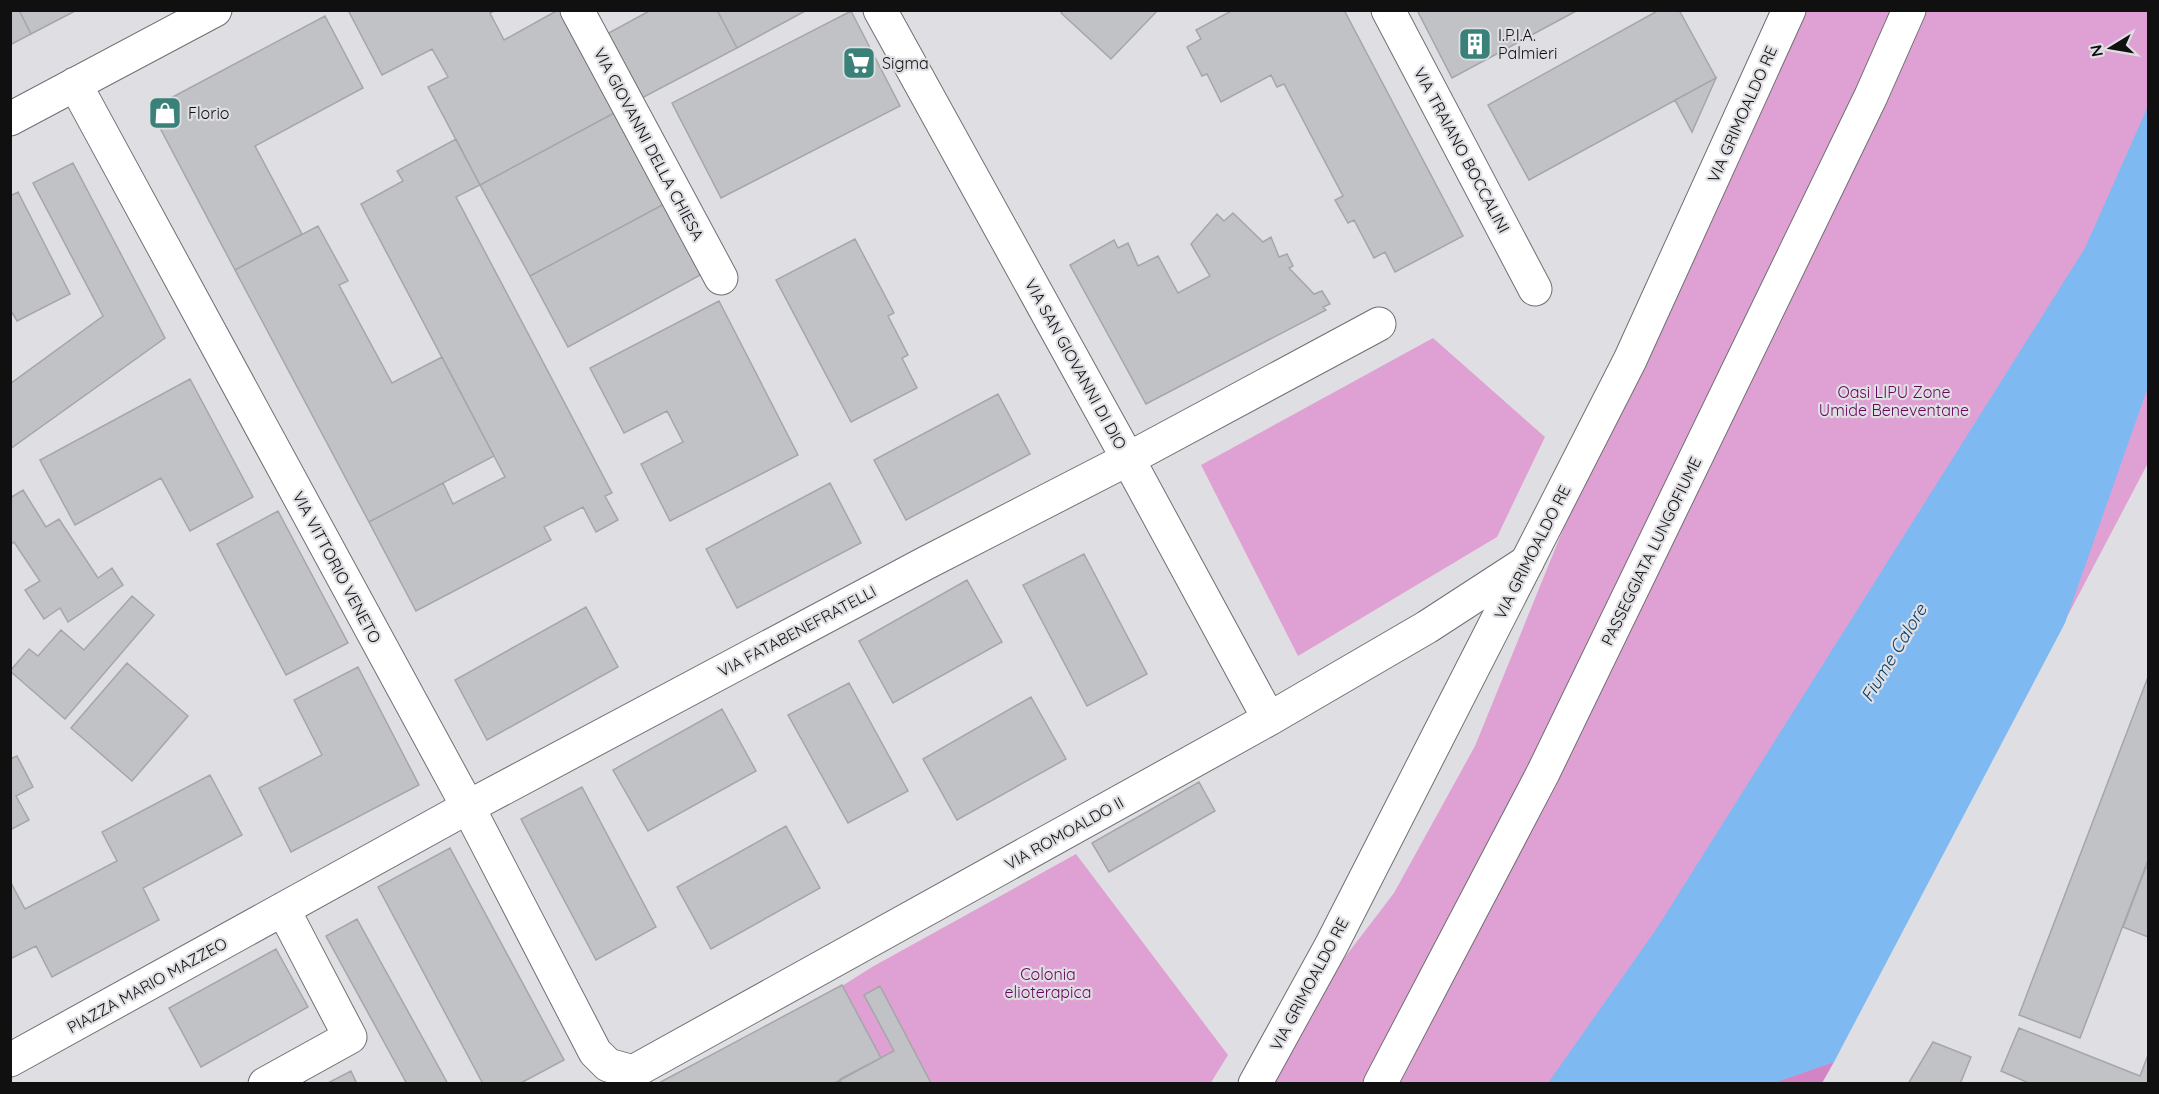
<svg xmlns="http://www.w3.org/2000/svg" width="2159" height="1094" font-family="Quicksand,sans-serif">
<style>
.green{fill:#dfa1d3}
.forest{fill:#d284c4}
.water{fill:#7fb9f2}
.building{fill:#c1c2c6;stroke:#a4a6a9;stroke-width:1.5}
.lines{fill:none;stroke-linecap:round;stroke-linejoin:round}
.minor-casing{stroke:#706f73;stroke-width:35}
.major-casing{stroke:#706f73;stroke-width:35}
.minor{stroke:#fff;stroke-width:33}
.major{stroke:#fff;stroke-width:33}
.labels{text-anchor:middle;stroke-width:4.5;stroke-linejoin:round;paint-order:stroke}
.poi-label{font-size:16px;fill:#101011;stroke:#dfdfe3;text-anchor:start}
.street-label{font-size:16px;fill:#101011;stroke:#dfdfe3}
.park-label{font-size:16px;fill:#68045e;stroke:#dfdfe3}
.water-label{font-size:18px;font-style:italic;fill:#043d69;stroke:#dfdfe3}
</style>
<rect width="100%" height="100%" fill="#dfdfe3"/>
<path class="green" d="M1774,11H2148V463L1822,1083L1248,1084L1394,893L1475,746Z
M1433,338L1545,437L1497,537L1298,656L1201,465Z
M1076,854L1228,1055L1210,1084H657L842,986L872,967Z"/>
<path class="forest" d="M1834,1062L1822,1083H1774Z"/>
<path class="water" d="M2148,106V387L2065,623L1834,1062L1774,1083H1548L1657,928L2085,248Z"/>
<path class="building" d="M10,10H19L31,34L10,45Z
M19,10H77L31,34Z
M348,10H496L490,13L504,40L558,10H562L616,112L480,185L428,87L448,77L432,49L382,75Z
M651,10H717L737,48L640,99L605,35Z
M717,10H807L737,48Z
M1063,10H1158L1111,59L1061,13Z
M1233,10H1344L1463,236L1395,272L1385,252L1374,258L1354,220L1348,223L1335,200L1343,196L1284,84L1277,87L1271,75L1221,102L1207,74L1202,76L1187,47L1201,39L1196,30Z
M1417,10H1578L1452,78Z
M1659,10H1679L1716,78L1529,180L1488,105Z
M851,11L900,106L721,198L672,103Z
M325,16L363,88L255,146L302,234L235,270L150,109Z
M1716,78L1692,132L1675,100Z
M616,112L666,203L530,276L480,185Z
M456,139L480,185L456,197L612,493L605,496L618,520L596,532L583,507L544,527L551,540L416,611L369,522L443,483L453,504L505,477L361,204L403,181L397,171Z
M73,163L165,338L10,449V384L103,316L33,183Z
M18,192L70,294L17,321L10,309V196Z
M666,203L704,273L568,347L530,276Z
M1233,213L1263,242L1271,237L1279,257L1287,254L1293,266L1289,268L1314,294L1322,291L1330,304L1323,307L1326,310L1146,404L1070,265L1114,240L1118,248L1128,243L1138,266L1158,256L1178,293L1210,276L1191,244L1217,214L1224,221Z
M318,226L348,281L339,285L392,383L442,357L494,456L369,522L235,270Z
M855,239L894,313L888,316L908,355L902,358L917,388L851,422L776,280Z
M719,301L798,455L670,521L641,464L683,442L667,411L624,433L590,368Z
M190,379L253,497L190,531L161,478L75,525L40,460Z
M998,394L1030,454L906,520L874,460Z
M830,483L861,543L737,608L706,549Z
M23,490L46,527L59,519L98,578L112,568L123,585L68,622L60,608L44,619L25,590L40,581L14,542L10,545V498Z
M278,511L348,643L286,675L217,544Z
M1084,554L1147,674L1087,706L1023,585Z
M967,580L1002,642L893,703L859,641Z
M132,596L154,615L65,719L10,671L29,649L38,656L61,630L84,650Z
M586,607L618,667L487,740L455,680Z
M127,663L188,716L132,781L71,728Z
M358,667L419,785L291,852L259,788L322,755L294,700Z
M2148,677V860L2080,1038L2019,1015Z
M849,683L908,791L848,823L788,715Z
M1031,697L1066,759L957,820L923,759Z
M722,709L756,771L648,831L613,770Z
M17,756L33,787L16,796L29,820L10,830V759Z
M210,775L242,835L143,888L159,920L52,977L36,946L10,959V881L25,909L117,861L102,832Z
M1199,782L1215,811L1109,872L1092,843Z
M582,787L656,927L596,960L521,819Z
M786,826L820,888L711,949L677,887Z
M450,848L564,1060L519,1084H483L378,887Z
M2146,867L2148,868V937L2123,927Z
M357,919L448,1084H407L326,936Z
M276,949L308,1007L201,1067L169,1008Z
M842,985L881,1058L833,1084H657Z
M880,986L931,1083L930,1084H842L840,1079L894,1051L864,995Z
M2019,1028L2140,1076L2148,1055V1084H2031L2001,1071Z
M1933,1042L1971,1057L1960,1084H1908Z
M351,1071L357,1084H326Z"/>
<g class="lines">
<g class="minor-casing">
<path id="minor" d="M577,10L721,278
M880,10L1128,459L1269,719
M1388,10L1535,289
M75,84L468,807L595,1052L608,1065L633,1072L1269,719L1427,627L1527,562
M10,119L215,10
M10,1060L468,807L924,564L1128,459L1379,324
M265,1084L350,1037L283,909
M1380,1084L1543,773L1871,96L1909,10"/>
</g>
<g class="major-casing">
<path id="major" d="M1255,1084L1331,946L1630,360L1789,10"/>
</g>
<use href="#minor" class="minor"/>
<use href="#major" class="major"/>
</g>
<defs>
<g id="building-square" transform="scale(1.725)"><rect x="-9" y="-9" width="18" height="18" rx="4" fill="#3a8179" stroke="#dfdfe3"/><path d="M-4-6H4V6H1V3H-1V6H-4ZM-2.5-4.3h1.7v1.8h-1.7ZM.8-4.3h1.7v1.8H.8ZM-2.5-1h1.7V.8h-1.7ZM.8-1h1.7V.8H.8Z" fill="#fff"/></g>
<g id="supermarket-square" transform="scale(1.725)"><rect x="-9" y="-9" width="18" height="18" rx="4" fill="#3a8179" stroke="#dfdfe3"/><path d="M-6-5.5h2.5l.6 2H6L4.5 2H-2.5L-4.4-4H-6ZM-1.5 3.2a1.3 1.3 0 1 0 .1 0ZM3 3.2a1.3 1.3 0 1 0 .1 0Z" fill="#fff"/></g>
<g id="shop-square" transform="scale(1.725)"><rect x="-9" y="-9" width="18" height="18" rx="4" fill="#3a8179" stroke="#dfdfe3"/><path d="M-5-2.5h2.3a2.7 3.5 0 0 1 5.4 0H5L5.5 6h-11ZM-1.5-2.5h3a1.5 2.3 0 0 0-3 0Z" fill="#fff"/></g>
</defs>
<g fill-rule="evenodd">
<use href="#building-square" x="1475" y="44"/>
<use href="#supermarket-square" x="859" y="63"/>
<use href="#shop-square" x="165" y="113"/>
</g>
<g class="labels">
<g class="poi-label">
<text x="1498" y="41">I.P.I.A.<tspan x="1498" dy="18">Palmieri</tspan></text>
<text x="882" y="69">Sigma</text>
<text x="188" y="119">Florio</text>
</g>
<g class="street-label">
<text transform="translate(1742 114) rotate(-66)" y="6">VIA GRIMOALDO RE</text>
<text transform="translate(649 144) rotate(62)" y="6">VIA GIOVANNI DELLA CHIESA</text>
<text transform="translate(1462 150) rotate(62)" y="6">VIA TRAIANO BOCCALINI</text>
<text transform="translate(1076 364) rotate(61)" y="6">VIA SAN GIOVANNI DI DIO</text>
<text transform="translate(1651 551) rotate(-64)" y="6">PASSEGGIATA LUNGOFIUME</text>
<text transform="translate(1532 552) rotate(-63)" y="6">VIA GRIMOALDO RE</text>
<text transform="translate(337 567) rotate(62)" y="6">VIA VITTORIO VENETO</text>
<text transform="translate(797 631) rotate(-28)" y="6">VIA FATABENEFRATELLI</text>
<text transform="translate(1064 833) rotate(-29)" y="6">VIA ROMOALDO II</text>
<text transform="translate(1309 984) rotate(-62)" y="6">VIA GRIMOALDO RE</text>
<text transform="translate(147 985) rotate(-29)" y="6">PIAZZA MARIO MAZZEO</text>
</g>
<g class="park-label">
<text x="1894" y="398">Oasi LIPU Zone<tspan x="1894" dy="18">Umide Beneventane</tspan></text>
<text x="1048" y="980">Colonia<tspan x="1048" dy="18">elioterapica</tspan></text>
</g>
<g class="water-label">
<text transform="translate(1894 653) rotate(-59)" y="6">Fiume Calore</text>
</g>
</g>
<rect width="2159" height="1094" fill="none" stroke="#101011" stroke-width="24"/>
<g transform="translate(2111 48) rotate(259)" stroke="#dfdfe3" stroke-width="4.5" paint-order="stroke">
<path d="M0-4.5L10 22L0 15L-10 22Z" fill="#101011"/>
<text y="-9" font-size="16" font-weight="bold" text-anchor="middle" fill="#101011">N</text>
</g>
</svg>
